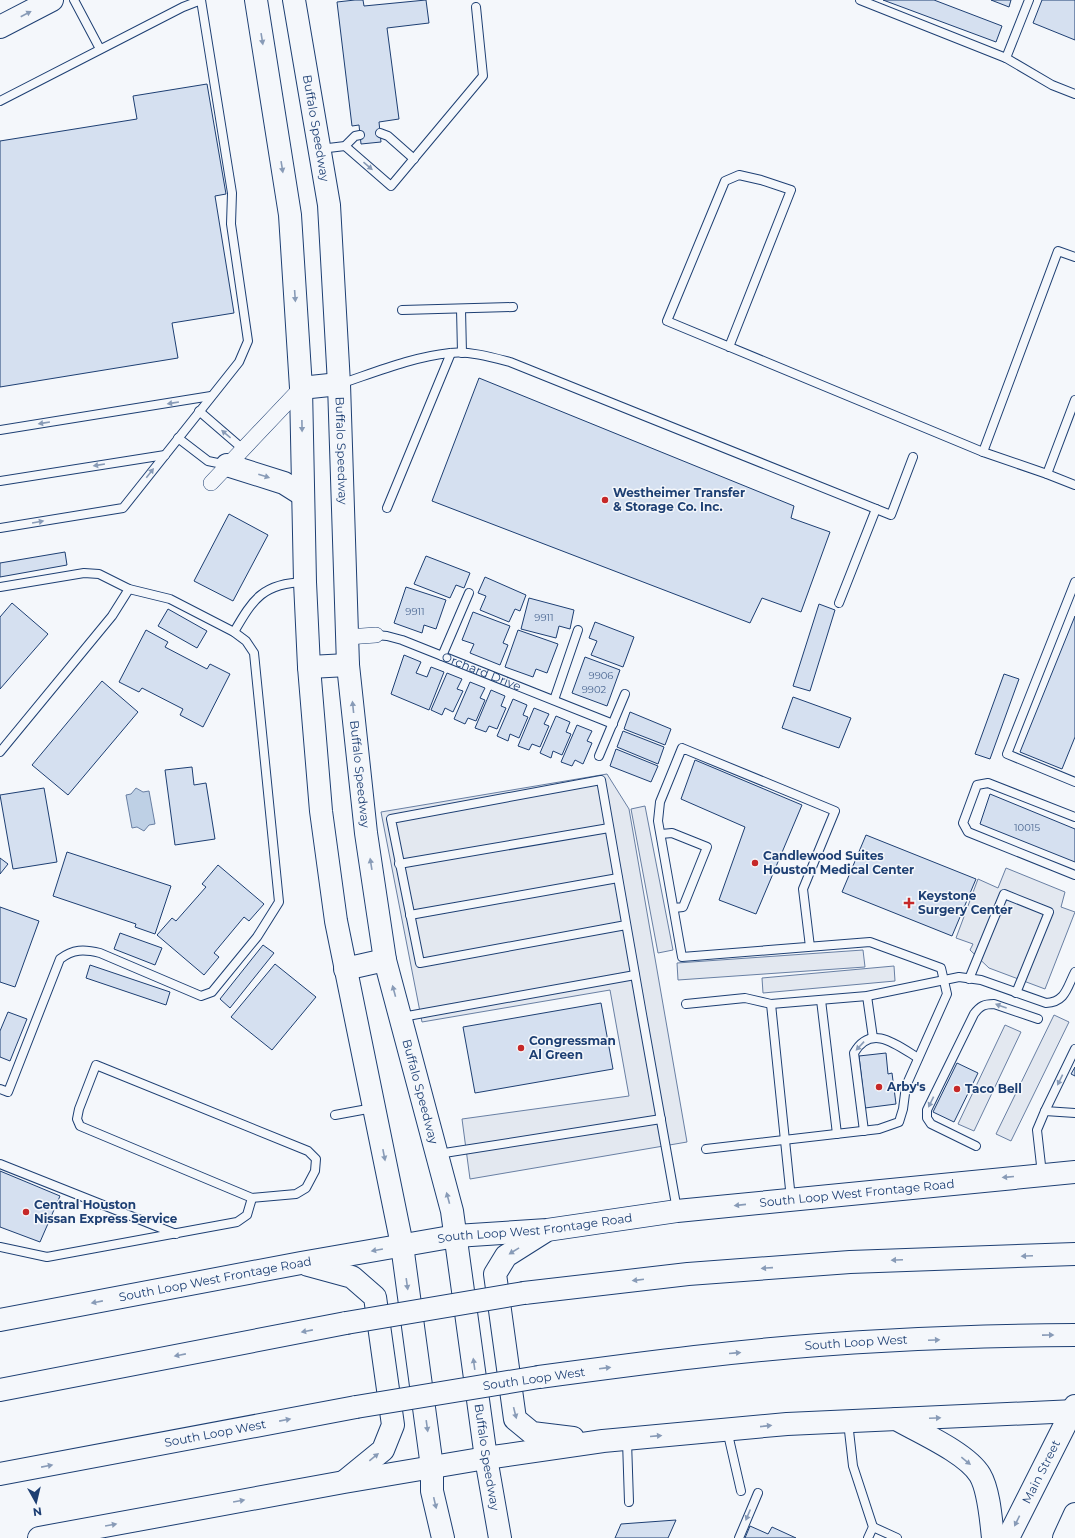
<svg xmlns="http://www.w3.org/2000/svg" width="1075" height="1538" font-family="Montserrat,sans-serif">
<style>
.parking{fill:#e3e8f0;stroke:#687fa3}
.water{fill:#bed0e5;stroke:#687fa3}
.building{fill:#d5e0f0;stroke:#1d3f73}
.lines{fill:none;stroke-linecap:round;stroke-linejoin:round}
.lane-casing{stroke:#1d3f73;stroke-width:10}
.street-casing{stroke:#1d3f73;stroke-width:16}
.secondary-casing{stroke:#1d3f73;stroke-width:24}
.primary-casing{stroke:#1d3f73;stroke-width:24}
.highway-casing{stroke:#1d3f73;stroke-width:24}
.lane{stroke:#f4f7fb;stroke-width:8}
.street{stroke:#f4f7fb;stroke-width:15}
.secondary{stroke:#f4f7fb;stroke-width:22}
.primary{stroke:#f4f7fb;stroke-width:22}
.highway{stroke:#f4f7fb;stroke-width:22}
.highway-bridge-casing{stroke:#1d3f73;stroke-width:24;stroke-linecap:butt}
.highway-bridge{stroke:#f4f7fb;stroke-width:22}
.oneway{fill:#889bb7}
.poi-dot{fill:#c62828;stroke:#f4f7fb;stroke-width:1.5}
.labels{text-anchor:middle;stroke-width:3;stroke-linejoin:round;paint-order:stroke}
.number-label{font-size:10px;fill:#4b6792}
.street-label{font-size:12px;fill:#1d3f73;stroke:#f4f7fb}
.poi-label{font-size:12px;font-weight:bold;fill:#1d3f73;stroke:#f4f7fb;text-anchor:start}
</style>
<rect width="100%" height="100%" fill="#f4f7fb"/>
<path class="parking" d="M607,774L629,809L687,1142L470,1179L462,1119L629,1096L610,990L422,1022L381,812Z
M645,806L673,950L658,953L631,809Z
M1006,868L1065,892L1061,907L1075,912L1045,989L989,968L970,950L973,944L956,938L978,879L998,888Z
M863,950L865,967L678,980L677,963Z
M894,966L895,981L763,993L762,978Z
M1054,1015L1069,1022L1011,1141L996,1134Z
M1005,1025L1021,1032L974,1131L958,1124Z"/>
<path class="water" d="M136,788L143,792L149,791L155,824L149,825L144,831L137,827L132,828L126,795L131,794Z"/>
<path class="building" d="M355,0H363L364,6L426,0L429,23L387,28L399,119L379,122L381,142L361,144L359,125L352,126L337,2Z
M883,0H934L1002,26L996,42Z
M991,0H1011L1009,7Z
M1042,0H1075V40L1033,23Z
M207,84L226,194L215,196L234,313L172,323L178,358L0,387V141L137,119L133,96Z
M479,378L794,506L791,518L830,532L801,612L762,598L750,623L432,501Z
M229,514L268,535L233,601L194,581Z
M65,552L67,565L0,577V563Z
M426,556L470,573L464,588L456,585L450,598L414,584Z
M485,577L526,595L520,611L515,609L509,622L480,610L486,596L478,593Z
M406,587L446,600L436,629L424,625L422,633L394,623Z
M529,598L574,610L570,629L559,626L556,638L521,629Z
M12,603L48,634L0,689V617Z
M819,604L835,610L810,691L793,686Z
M168,609L207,631L197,648L158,626Z
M473,612L510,626L503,643L508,645L500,665L470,653L474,644L462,640Z
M1075,616V737L1062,769L1020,752Z
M595,622L634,637L623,667L591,655L597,641L589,638Z
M146,630L168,642L165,647L207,669L210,664L230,674L203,727L180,715L183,709L142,688L139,692L119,682Z
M518,630L558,644L547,673L536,669L533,677L505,667Z
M404,655L421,662L416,673L427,677L431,667L444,672L429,710L391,694Z
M585,657L620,670L607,706L572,693Z
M447,673L462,679L457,689L463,691L453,712L445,708L442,715L431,710Z
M1004,674L1019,679L990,759L975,754Z
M102,681L138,712L68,795L32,765Z
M470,682L485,688L480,698L485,700L476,721L468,718L465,724L454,719Z
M491,690L505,696L501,706L506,708L497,729L489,726L486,732L475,728Z
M793,697L851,718L839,748L782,728Z
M513,699L527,705L523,715L528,717L519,738L510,734L508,741L497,736Z
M534,708L549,714L544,724L549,726L540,747L532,744L529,750L518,746Z
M630,712L671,729L665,745L624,729Z
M556,716L570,722L566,732L571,734L562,755L553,751L551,758L540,753Z
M577,725L592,731L587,741L592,743L583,764L575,760L572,766L561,762Z
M623,731L664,747L658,764L617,747Z
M616,749L658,766L651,782L610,766Z
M695,760L802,805L756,914L719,900L745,827L681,799Z
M192,767L194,785L206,783L215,839L175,845L165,770Z
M44,788L57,862L13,869L0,795Z
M990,794L1075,829V862L980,824Z
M866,835L976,879L952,936L842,892Z
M67,852L171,886L155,934L135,927L136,924L53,896Z
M0,858L8,864L0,874Z
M218,865L264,904L249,921L244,917L214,953L219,957L204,975L157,935L172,918L176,921L206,887L202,884Z
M0,907L39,921L15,987L0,982Z
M120,933L162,948L155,965L114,949Z
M263,945L274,953L230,1008L220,999Z
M275,964L316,997L272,1050L231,1017Z
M90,965L170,992L166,1005L86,978Z
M601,1003L613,1069L475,1093L463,1027Z
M8,1012L27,1019L10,1061L0,1057V1031Z
M886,1053L888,1074L892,1073L896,1104L865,1108L859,1056Z
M957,1063L978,1073L954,1122L933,1112Z
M1075,1067V1076L1071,1074Z
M0,1171L60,1196L40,1242L0,1227Z
M676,1520L668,1538H615L621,1524Z
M750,1526L768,1534L772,1527L796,1538H745Z"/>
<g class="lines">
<g class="lane-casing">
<g id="lane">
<path d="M74,0L100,49"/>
<path d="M860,0L1006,58L1052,85L1075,94"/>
<path d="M1006,58L1029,0"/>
<path d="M0,101L183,7L201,0L232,193L231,224L248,341L239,362L123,508L0,528"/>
<path d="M380,133L388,136L414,159"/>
<path d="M345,146L391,186L483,76L476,7"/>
<path d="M320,149L345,146L355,136L360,135"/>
<path d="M461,309L462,353"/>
<path d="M402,310L513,307"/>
<path d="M729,347L791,190L761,180L739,175L725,181L667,321L983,452"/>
<path d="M340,384C376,372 412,357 450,353C470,351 491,357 510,362L891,515L913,457"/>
<path d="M1075,400L1047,474L1075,485"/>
<path d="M199,411L243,449"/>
<path d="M0,430L211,396"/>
<path d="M178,438L208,461L227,465"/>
<path d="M1047,474L983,452L1058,251L1075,257"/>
<path d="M0,481L165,455"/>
<path d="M387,508L451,353"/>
<path d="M1075,582L1007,754L1075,782"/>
<path d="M0,587L84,573L99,574L129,589L170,599L234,632L246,641L254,653L279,902L257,937L212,992L201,996L100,953C84,949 73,949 60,959L8,1092L0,1089"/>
<path d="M839,603L876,509"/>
<path d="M234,632C253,599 263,583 305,582"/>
<path id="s1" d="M376,635L387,636L402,640L613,724"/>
<path d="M442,656L469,593"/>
<path d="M554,700L578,630"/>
<path d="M0,752L112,616L129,589"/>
<path d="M599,756L625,694"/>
<path d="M1075,817L988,783L977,785L963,823L968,832L1075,875"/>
<path d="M661,834L672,833L707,847L683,907L674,908"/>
<path d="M399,864L609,828"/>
<path d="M410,915L618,878"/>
<path d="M626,925L420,963L391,819L601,780C626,923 651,1067 677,1210"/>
<path d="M969,979L1004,894L1049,912L1016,993"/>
<path d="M867,996L873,1038"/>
<path d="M821,1000L837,1134"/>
<path d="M686,1004L745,998L771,1004L867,996L959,977L981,980L1046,1003C1066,1002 1067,987 1075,972"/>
<path d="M771,1004L791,1199"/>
<path d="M402,1017L635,975"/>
<path d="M96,1065L308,1151L316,1159L315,1171L306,1188L296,1194L252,1198L80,1126L77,1119L79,1109Z"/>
<path d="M1045,1111L1075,1049"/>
<path d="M335,1115L373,1108"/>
<path d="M864,1131L854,1053C871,1023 897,1045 918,1058"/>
<path d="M976,1146L931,1124L927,1118V1110L974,1014C980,1006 984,1004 994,1004L1038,1019"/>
<path d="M706,1149L879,1129L899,1122L903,1109L906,1086L947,994L941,968L870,942L682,957L658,821L660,802L682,748L835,811L803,889L810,947"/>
<path d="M438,1154L661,1119"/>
<path d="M0,1164L176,1234"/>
<path d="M1042,1174L1037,1130L1045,1111L1075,1113"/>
<path d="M0,1247L47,1257L237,1222L247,1215L252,1198"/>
<path d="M848,1422L853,1466L873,1527L868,1538"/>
<path d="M727,1430L741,1491"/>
<path d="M627,1441L629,1502"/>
<path d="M873,1527L897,1538"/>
<path d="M739,1538L758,1493"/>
</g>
</g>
<g class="street-casing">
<path id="street" d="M211,483L301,388
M347,637L376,635"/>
</g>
<g class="secondary-casing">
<g id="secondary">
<path d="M256,0L290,215L301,388L305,582L309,667L321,811L336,921L402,1245L432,1467V1491L443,1538"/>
<path id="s2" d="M294,0L329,205L339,384L348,665L366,833L385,960L452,1211L486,1458L500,1538"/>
<path d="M0,27L52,0"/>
<path d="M301,388L339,384"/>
<path d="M227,465L284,483L303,495"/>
<path d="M309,667L348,665"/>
<path d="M345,969L385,960"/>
<path d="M544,1232L506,1256L495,1274L515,1419L532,1433L573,1438"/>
<path d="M308,1265L352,1277L375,1297L393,1425L383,1450L345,1481"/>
<path id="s3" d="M0,1320L301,1263L456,1236L547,1230L677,1211L1075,1172"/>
<path d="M39,1538L344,1482L486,1458L603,1441L787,1424L1075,1411"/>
</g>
</g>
<g class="primary-casing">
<g id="primary">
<path d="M896,1419C919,1432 967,1453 980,1475C989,1490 991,1520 993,1538"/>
<path id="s4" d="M1008,1538L1072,1411"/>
<path d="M1064,1538L1075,1514"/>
</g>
</g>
<g class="highway-casing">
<g id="highway">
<path d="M524,1293L688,1274L850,1262L1075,1254"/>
<path id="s5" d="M539,1377C591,1370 643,1363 695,1357C821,1342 948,1336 1075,1335"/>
<path d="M0,1390L346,1323"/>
<path d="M1072,1411L1075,1406"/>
<path id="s6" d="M0,1474L356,1407"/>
</g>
</g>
<use href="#lane" class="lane"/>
<use href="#street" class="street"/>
<use href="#secondary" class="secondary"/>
<use href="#primary" class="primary"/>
<use href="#highway" class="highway"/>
<g class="highway-bridge-casing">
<path id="highway-bridge" d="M346,1323L524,1293
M356,1407L539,1377"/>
</g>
<use href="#highway-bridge" class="highway-bridge"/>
</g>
<defs><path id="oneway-solid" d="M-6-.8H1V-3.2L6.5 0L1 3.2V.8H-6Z"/></defs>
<g class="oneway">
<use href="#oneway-solid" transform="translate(26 14) rotate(-28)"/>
<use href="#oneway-solid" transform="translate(262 39) rotate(81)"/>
<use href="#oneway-solid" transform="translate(368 166) rotate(41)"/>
<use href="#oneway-solid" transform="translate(282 167) rotate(81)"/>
<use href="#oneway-solid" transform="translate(295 296) rotate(86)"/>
<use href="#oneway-solid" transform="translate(173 403) rotate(171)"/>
<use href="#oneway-solid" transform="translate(44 423) rotate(171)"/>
<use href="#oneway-solid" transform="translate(302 426) rotate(89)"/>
<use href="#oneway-solid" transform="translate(226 434) rotate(-140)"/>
<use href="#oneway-solid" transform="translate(99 465) rotate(171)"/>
<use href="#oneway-solid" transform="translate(150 473) rotate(-52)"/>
<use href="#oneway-solid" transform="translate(264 476) rotate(18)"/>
<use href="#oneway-solid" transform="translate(38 522) rotate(-10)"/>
<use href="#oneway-solid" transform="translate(353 707) rotate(-96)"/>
<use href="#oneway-solid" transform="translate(371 864) rotate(-99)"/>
<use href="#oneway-solid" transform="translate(394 991) rotate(-105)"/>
<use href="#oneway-solid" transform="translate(1001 1006) rotate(-160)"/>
<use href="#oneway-solid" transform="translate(860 1046) rotate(133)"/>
<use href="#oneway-solid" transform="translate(1060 1080) rotate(116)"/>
<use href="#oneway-solid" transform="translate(931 1102) rotate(116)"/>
<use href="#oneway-solid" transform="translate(384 1155) rotate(79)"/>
<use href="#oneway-solid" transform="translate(1008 1177) rotate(175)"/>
<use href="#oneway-solid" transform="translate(448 1198) rotate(-105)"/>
<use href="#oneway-solid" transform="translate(740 1205) rotate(174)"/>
<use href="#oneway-solid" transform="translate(377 1250) rotate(170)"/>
<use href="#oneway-solid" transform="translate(514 1251) rotate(148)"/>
<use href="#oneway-solid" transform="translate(1027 1256) rotate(178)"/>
<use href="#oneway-solid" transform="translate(897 1260) rotate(178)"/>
<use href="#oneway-solid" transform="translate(767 1268) rotate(176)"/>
<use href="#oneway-solid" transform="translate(638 1280) rotate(173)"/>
<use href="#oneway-solid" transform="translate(407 1284) rotate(82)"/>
<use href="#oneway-solid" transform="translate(97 1302) rotate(169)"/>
<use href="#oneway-solid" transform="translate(307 1331) rotate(169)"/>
<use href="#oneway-solid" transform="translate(1048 1335) rotate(-1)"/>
<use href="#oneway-solid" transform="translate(934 1340) rotate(-3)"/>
<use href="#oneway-solid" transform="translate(735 1353) rotate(-5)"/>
<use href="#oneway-solid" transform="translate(180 1355) rotate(169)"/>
<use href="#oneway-solid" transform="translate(474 1364) rotate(-98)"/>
<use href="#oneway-solid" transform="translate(605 1368) rotate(-7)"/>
<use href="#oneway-solid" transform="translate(515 1413) rotate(76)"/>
<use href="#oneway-solid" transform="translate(935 1418) rotate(-3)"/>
<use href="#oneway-solid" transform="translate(285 1420) rotate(-11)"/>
<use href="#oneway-solid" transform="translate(427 1426) rotate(82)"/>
<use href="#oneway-solid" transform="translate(766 1426) rotate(-6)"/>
<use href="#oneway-solid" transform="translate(656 1436) rotate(-5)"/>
<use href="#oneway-solid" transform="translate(374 1457) rotate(-39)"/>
<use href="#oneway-solid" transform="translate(966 1461) rotate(39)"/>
<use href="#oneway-solid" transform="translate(47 1466) rotate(-11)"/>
<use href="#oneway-solid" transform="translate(239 1501) rotate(-10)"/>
<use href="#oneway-solid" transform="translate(435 1503) rotate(77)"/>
<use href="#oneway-solid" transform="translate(748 1515) rotate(113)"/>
<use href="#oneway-solid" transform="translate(1017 1521) rotate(116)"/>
<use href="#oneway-solid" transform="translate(111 1525) rotate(-10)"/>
</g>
<g class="poi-dot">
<circle cx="605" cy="500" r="4"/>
<circle cx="755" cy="863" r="4"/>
<path d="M907 897h4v4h4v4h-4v4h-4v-4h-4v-4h4z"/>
<circle cx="521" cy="1048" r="4"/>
<circle cx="879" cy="1087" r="4"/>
<circle cx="957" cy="1089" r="4"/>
<circle cx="26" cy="1212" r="4"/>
</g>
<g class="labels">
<g class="number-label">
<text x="415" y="615">9911</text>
<text x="544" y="621">9911</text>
<text x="601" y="679">9906</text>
<text x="594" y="693">9902</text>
<text x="1027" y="831">10015</text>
</g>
<g class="street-label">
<text dy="4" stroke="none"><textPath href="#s2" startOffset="130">Buffalo Speedway</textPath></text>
<text dy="4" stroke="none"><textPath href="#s2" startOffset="454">Buffalo Speedway</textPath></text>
<text dy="4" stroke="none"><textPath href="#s1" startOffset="112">Orchard Drive</textPath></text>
<text dy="4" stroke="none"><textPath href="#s2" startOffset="778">Buffalo Speedway</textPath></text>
<text dy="4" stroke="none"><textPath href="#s2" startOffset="1102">Buffalo Speedway</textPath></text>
<text dy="4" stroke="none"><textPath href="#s3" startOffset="867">South Loop West Frontage Road</textPath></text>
<text dy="4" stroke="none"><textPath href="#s3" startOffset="543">South Loop West Frontage Road</textPath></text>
<text dy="4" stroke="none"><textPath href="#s3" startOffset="219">South Loop West Frontage Road</textPath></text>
<text dy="4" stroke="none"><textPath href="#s5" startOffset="319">South Loop West</textPath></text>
<text transform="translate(534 1379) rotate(-8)" y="4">South Loop West</text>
<text dy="4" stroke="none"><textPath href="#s6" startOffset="219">South Loop West</textPath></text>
<text dy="4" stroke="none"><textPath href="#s2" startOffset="1474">Buffalo Speedway</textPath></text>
<text dy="4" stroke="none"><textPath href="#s4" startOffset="74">Main Street</textPath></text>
</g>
<g class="poi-label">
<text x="613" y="497">Westheimer Transfer<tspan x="613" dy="14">&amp; Storage Co. Inc.</tspan></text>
<text x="763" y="860">Candlewood Suites<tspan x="763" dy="14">Houston Medical Center</tspan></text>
<text x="918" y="900">Keystone<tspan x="918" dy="14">Surgery Center</tspan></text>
<text x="529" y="1045">Congressman<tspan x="529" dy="14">Al Green</tspan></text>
<text x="887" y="1091">Arby's</text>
<text x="965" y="1093">Taco Bell</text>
<text x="34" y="1209">Central Houston<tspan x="34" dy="14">Nissan Express Service</tspan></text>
</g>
</g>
<g transform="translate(36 1502) rotate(172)" stroke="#f4f7fb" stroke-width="3" paint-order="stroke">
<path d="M0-3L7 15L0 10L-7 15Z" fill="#1d3f73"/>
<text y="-6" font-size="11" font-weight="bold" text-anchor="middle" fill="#1d3f73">N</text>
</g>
</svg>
